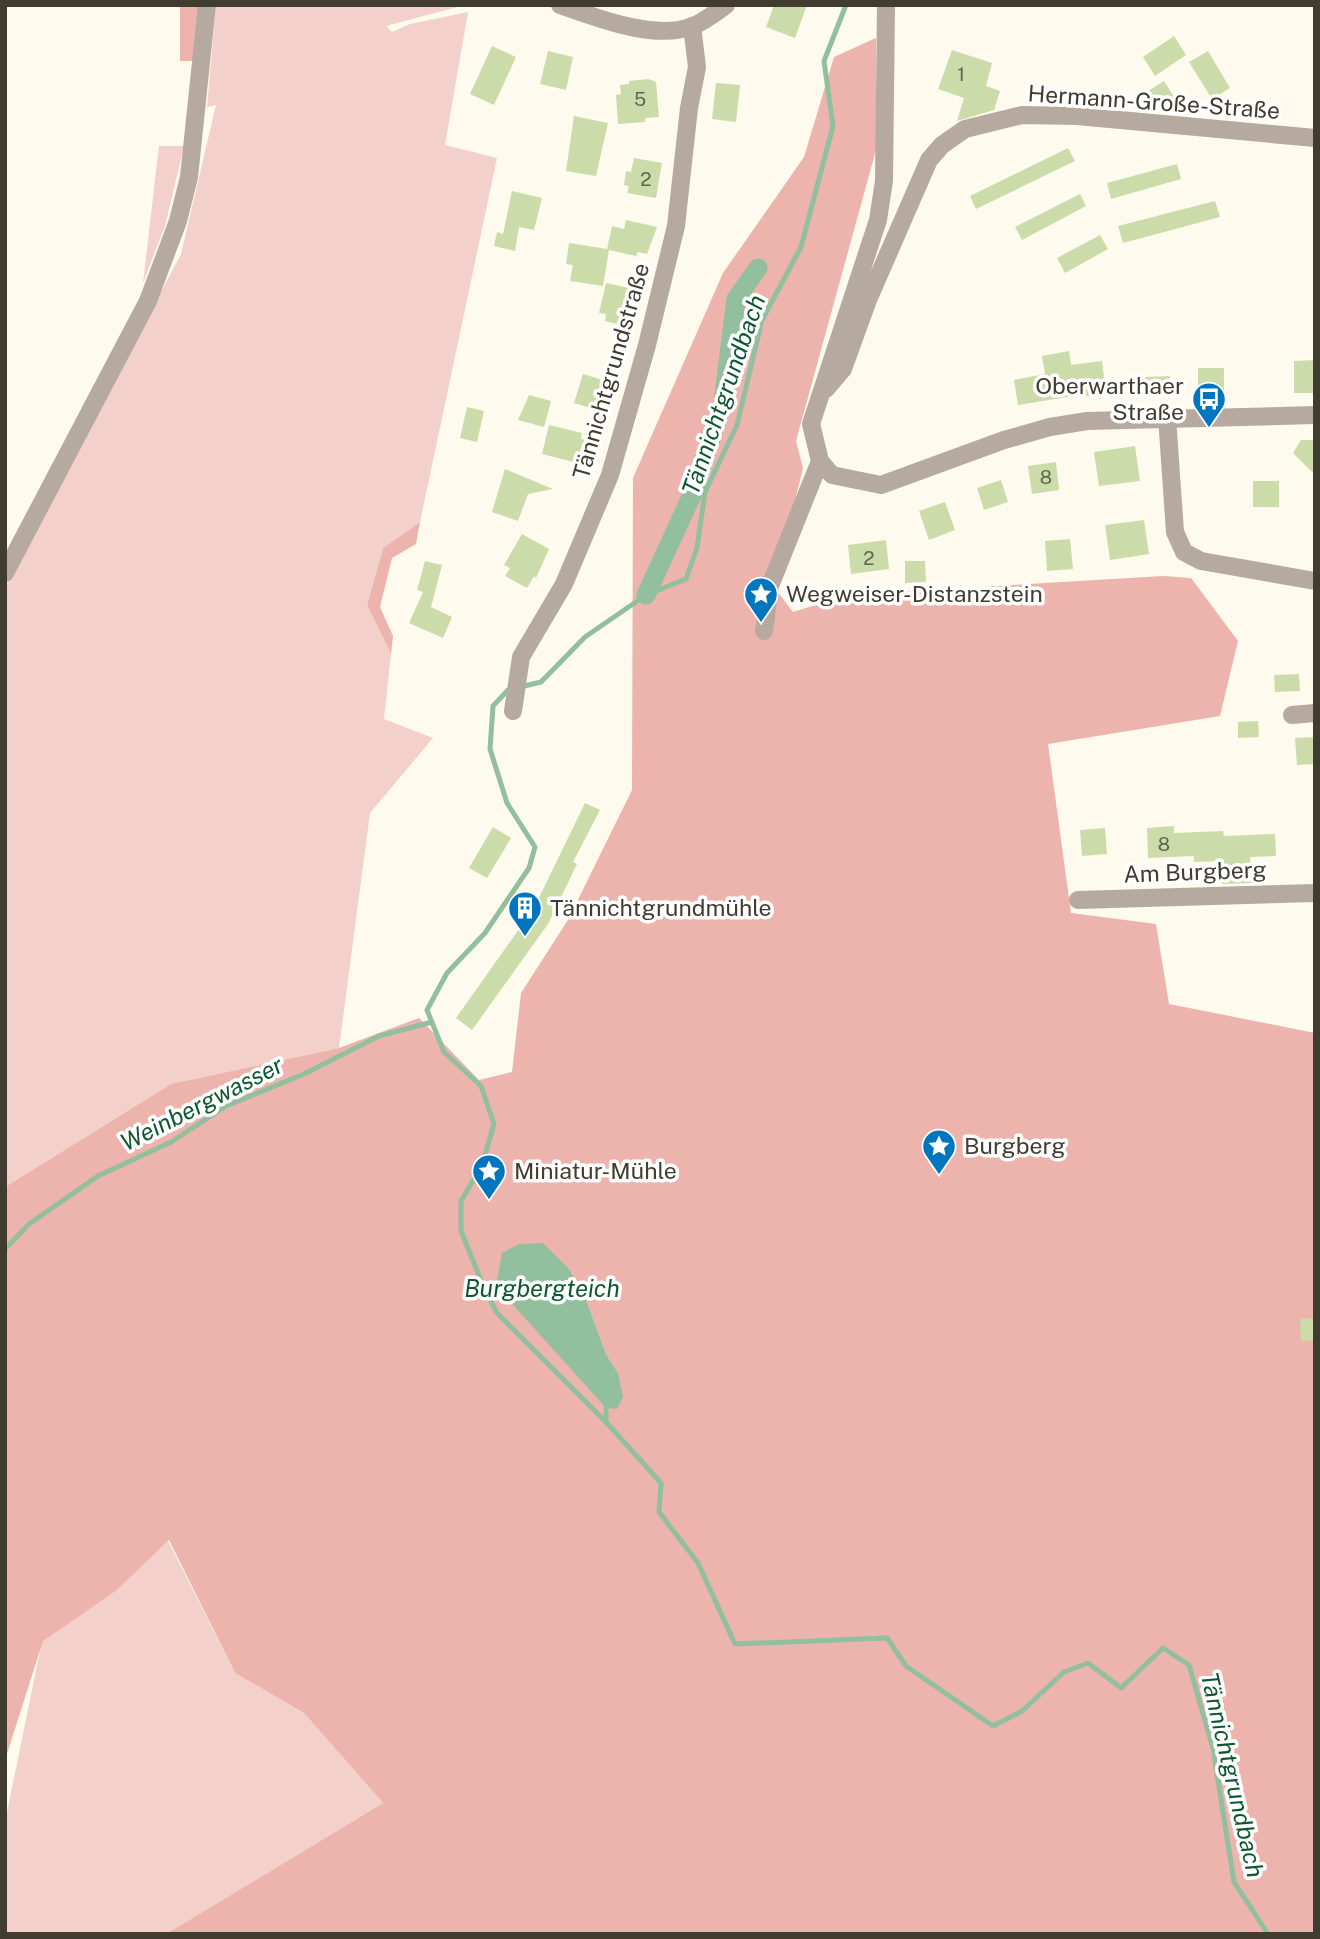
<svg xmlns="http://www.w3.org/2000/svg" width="1320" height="1939" font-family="'Public Sans',sans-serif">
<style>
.green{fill:#f4d0ca}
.forest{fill:#ecb4ac;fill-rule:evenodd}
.water{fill:#92bf9e}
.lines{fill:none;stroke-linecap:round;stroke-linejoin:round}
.stream{stroke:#92bf9e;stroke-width:5}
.canal{stroke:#92bf9e;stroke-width:19}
.building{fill:#ccdbaa}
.minor{stroke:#b5a9a0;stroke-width:18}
.labels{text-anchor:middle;stroke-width:7;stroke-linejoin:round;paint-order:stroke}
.number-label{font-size:19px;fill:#64644e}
.street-label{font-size:23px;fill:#413c30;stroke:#fff}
.poi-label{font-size:23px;fill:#413c30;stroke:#fff;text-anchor:start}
.water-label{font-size:24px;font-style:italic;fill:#0e582f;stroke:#fff}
</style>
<rect width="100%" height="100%" fill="#fefaed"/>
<path class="green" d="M216,5L461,6L386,26L392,32L410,24L468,12L445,145L497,158L420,522L383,548L367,605L391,654L384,719L433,738L370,813L339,1048L171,1084L5,1187V588L181,254L216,105L207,107Z
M159,146H184L165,226L143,283Z
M168,1541L235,1673L304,1713L383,1803L166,1934H5V1822L42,1641L116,1591Z"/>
<path class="forest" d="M180,5H199L194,61H180Z
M876,38V150L796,441L803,468L774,587L793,612L848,595L1163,576L1191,578L1238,641L1220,716L1048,744L1071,913L1156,924L1169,1004L1315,1033V1934H166L383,1803L304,1713L235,1673L169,1540L116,1591L43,1641L5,1760V1187L171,1084L339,1048L419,1018L479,1080L512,1072L521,993L568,920L632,790L633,478L723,273L804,157L834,57ZM519,1244L584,1294L606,1354L618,1373Z
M420,522L416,544L392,558L380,607L393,636L391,654L367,605L383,548Z"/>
<path class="water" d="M543,1243L568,1268L584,1294L606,1354L618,1373L623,1397L617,1409L606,1408L496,1286L502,1253L519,1244Z"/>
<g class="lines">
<path class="stream" d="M846,5L824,61L833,126L801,247L762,320L737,425L705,492L697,548L686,579L646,595L585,637L541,682L508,690L493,706L490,749L507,803L535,847L529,868L485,933L447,973L427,1010L444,1052L481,1086L494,1124L482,1166L461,1201V1231L484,1288L497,1313L606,1422L661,1483L659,1512L698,1563L735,1644L887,1638L906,1666L993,1726L1022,1711L1064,1672L1088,1663L1121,1688L1163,1648L1189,1665L1213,1748L1234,1882L1268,1934
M5,1249L29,1224L98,1176L171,1142L226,1106L304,1074L379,1036L432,1022
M484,1288L496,1286
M606,1408V1422"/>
<path class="canal" d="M646,595L692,495L723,403L736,299L758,268"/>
</g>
<path class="building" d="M774,5H807L795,38L766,27Z
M1174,36L1186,55L1155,76L1143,57Z
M492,46L516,57L494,105L470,94Z
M952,50L992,63L986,86L1000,91L994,110L957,121L964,98L938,89Z
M548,51L573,57L566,90L540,84Z
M1208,51L1230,88L1212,99L1189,62Z
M648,79L656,82L659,117L645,118V122L618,124L616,95L621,94L620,85L629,84V81Z
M1164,81L1182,109L1174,114L1162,112L1148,91Z
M716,83L740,85L736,122L712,119Z
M574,116L608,123L596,176L566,171Z
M1068,148L1075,161L976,209L970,196Z
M634,158L662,163L656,198L627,193L629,186L624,185L626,171L631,172Z
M1177,164L1181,179L1111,199L1107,183Z
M512,191L542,198L534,230L519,227L515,251L494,246L497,232L503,234Z
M1080,194L1086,206L1022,240L1015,227Z
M1215,201L1220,217L1123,243L1118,226Z
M626,220L657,227L647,254L638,252L636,256L609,250L603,286L570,281L573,265L566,264L569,243L607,249L612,226L624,229Z
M1100,235L1108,249L1065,273L1057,258Z
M606,283L639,290L631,327L605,321L606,314L599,313Z
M1069,351L1071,365L1102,361L1106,394L1080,397V395L1018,405L1014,380L1045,374L1042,356Z
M1315,360V393H1294V361Z
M1198,368H1224V393H1198Z
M583,374L606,381L597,410L574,403Z
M1170,376L1171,394L1146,395L1145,377Z
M529,395L551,401L544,427L518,420Z
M467,407L484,411L477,442L460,438Z
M549,425L582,433L581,439L591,441L585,465L542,454Z
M1301,440H1315V475L1293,453Z
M1135,446L1140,481L1099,486L1094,452Z
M1056,462L1059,490L1032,494L1028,466Z
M505,469L553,489L528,494L518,521L492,512Z
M1001,480L1008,502L984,510L977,488Z
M1253,481H1279V507H1253Z
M945,502L955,530L929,540L919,511Z
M1144,520L1149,554L1110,560L1105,525Z
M522,534L549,549L536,578L534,576L527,588L505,576L510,568L504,565Z
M1070,539L1073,569L1047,571L1045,541Z
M886,540L889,569L851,574L848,545Z
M425,561L442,565L431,607L452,617L443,638L409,623L423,592L417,590Z
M905,561H925L926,582L905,583Z
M1299,674L1300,691L1275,692L1274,675Z
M1258,721L1259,737L1238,738V722Z
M1315,737V764L1297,765L1295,738Z
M585,803L600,810L573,862L577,864L548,924L472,1030L456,1018L534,908Z
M1174,826V833L1223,831L1224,836L1275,834L1276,856L1250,857L1252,883L1222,884L1221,861L1194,862V856L1148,858L1147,828Z
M493,827L511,838L487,878L469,868Z
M1105,828L1107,854L1082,856L1080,830Z
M1315,1318V1340L1301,1341L1300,1319Z"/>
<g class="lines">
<path class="minor" d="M560,5C597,18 655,41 693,26C705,21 715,13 726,5
M886,5L884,181L878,220L811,424L820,461L832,475L881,485L1004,440L1050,427L1087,421L1315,415
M826,389L843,369L868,300L929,160L942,145L965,129L1022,115L1077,116L1315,138
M1167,417L1175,532L1184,552L1201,561L1315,581
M5,573L148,301L178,221L189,177L207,5
M764,631L770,586L820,461
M513,711L521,657L564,584L610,475L647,345L676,226L689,108L697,67L692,26
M1292,715L1315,713
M1078,900L1315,893"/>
</g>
<defs>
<g id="bus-pin" transform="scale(1.75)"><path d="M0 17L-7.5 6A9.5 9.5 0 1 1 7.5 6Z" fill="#0275bf" stroke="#fff"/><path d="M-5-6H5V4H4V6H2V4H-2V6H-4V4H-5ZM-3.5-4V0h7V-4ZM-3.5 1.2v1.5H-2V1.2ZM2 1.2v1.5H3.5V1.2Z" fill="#fff"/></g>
<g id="sight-pin" transform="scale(1.75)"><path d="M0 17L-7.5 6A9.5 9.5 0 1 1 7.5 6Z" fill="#0275bf" stroke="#fff"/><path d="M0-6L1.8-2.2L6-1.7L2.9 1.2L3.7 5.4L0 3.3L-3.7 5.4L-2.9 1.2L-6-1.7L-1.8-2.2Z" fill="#fff"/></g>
<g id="building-pin" transform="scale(1.75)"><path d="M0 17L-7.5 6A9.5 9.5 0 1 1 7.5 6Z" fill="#0275bf" stroke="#fff"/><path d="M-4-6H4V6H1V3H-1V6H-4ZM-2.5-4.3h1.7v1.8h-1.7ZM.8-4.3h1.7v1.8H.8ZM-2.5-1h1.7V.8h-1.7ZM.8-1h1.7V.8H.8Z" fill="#fff"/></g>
</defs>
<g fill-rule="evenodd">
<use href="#bus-pin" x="1209" y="399"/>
<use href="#sight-pin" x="761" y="594"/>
<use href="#building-pin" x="525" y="908"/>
<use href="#sight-pin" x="939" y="1146"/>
<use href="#sight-pin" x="489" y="1171"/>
</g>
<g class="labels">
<g class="number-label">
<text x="961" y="81">1</text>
<text x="640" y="106">5</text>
<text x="646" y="186">2</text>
<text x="1046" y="484">8</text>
<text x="869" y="565">2</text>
<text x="1164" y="851">8</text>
</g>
<g class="street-label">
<text transform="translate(1154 102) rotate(4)" y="8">Hermann-Große-Straße</text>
<text transform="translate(611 371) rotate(-74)" y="8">Tännichtgrundstraße</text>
<text transform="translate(1195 872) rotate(-2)" y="8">Am Burgberg</text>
</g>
<g class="poi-label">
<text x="1184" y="394" text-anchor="end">Oberwarthaer<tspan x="1184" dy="26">Straße</tspan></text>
<text x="786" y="602">Wegweiser-Distanzstein</text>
<text x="550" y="916">Tännichtgrundmühle</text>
<text x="964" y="1154">Burgberg</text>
<text x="514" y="1179">Miniatur-Mühle</text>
</g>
<g class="water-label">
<text transform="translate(724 395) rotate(-71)" y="8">Tännichtgrundbach</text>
<text transform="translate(202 1104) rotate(-27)" y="8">Weinbergwasser</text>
<text x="542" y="1297">Burgbergteich</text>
<text transform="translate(1232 1775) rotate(77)" y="8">Tännichtgrundbach</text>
</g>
</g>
<rect width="1320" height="1939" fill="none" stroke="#413c30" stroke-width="14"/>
</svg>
